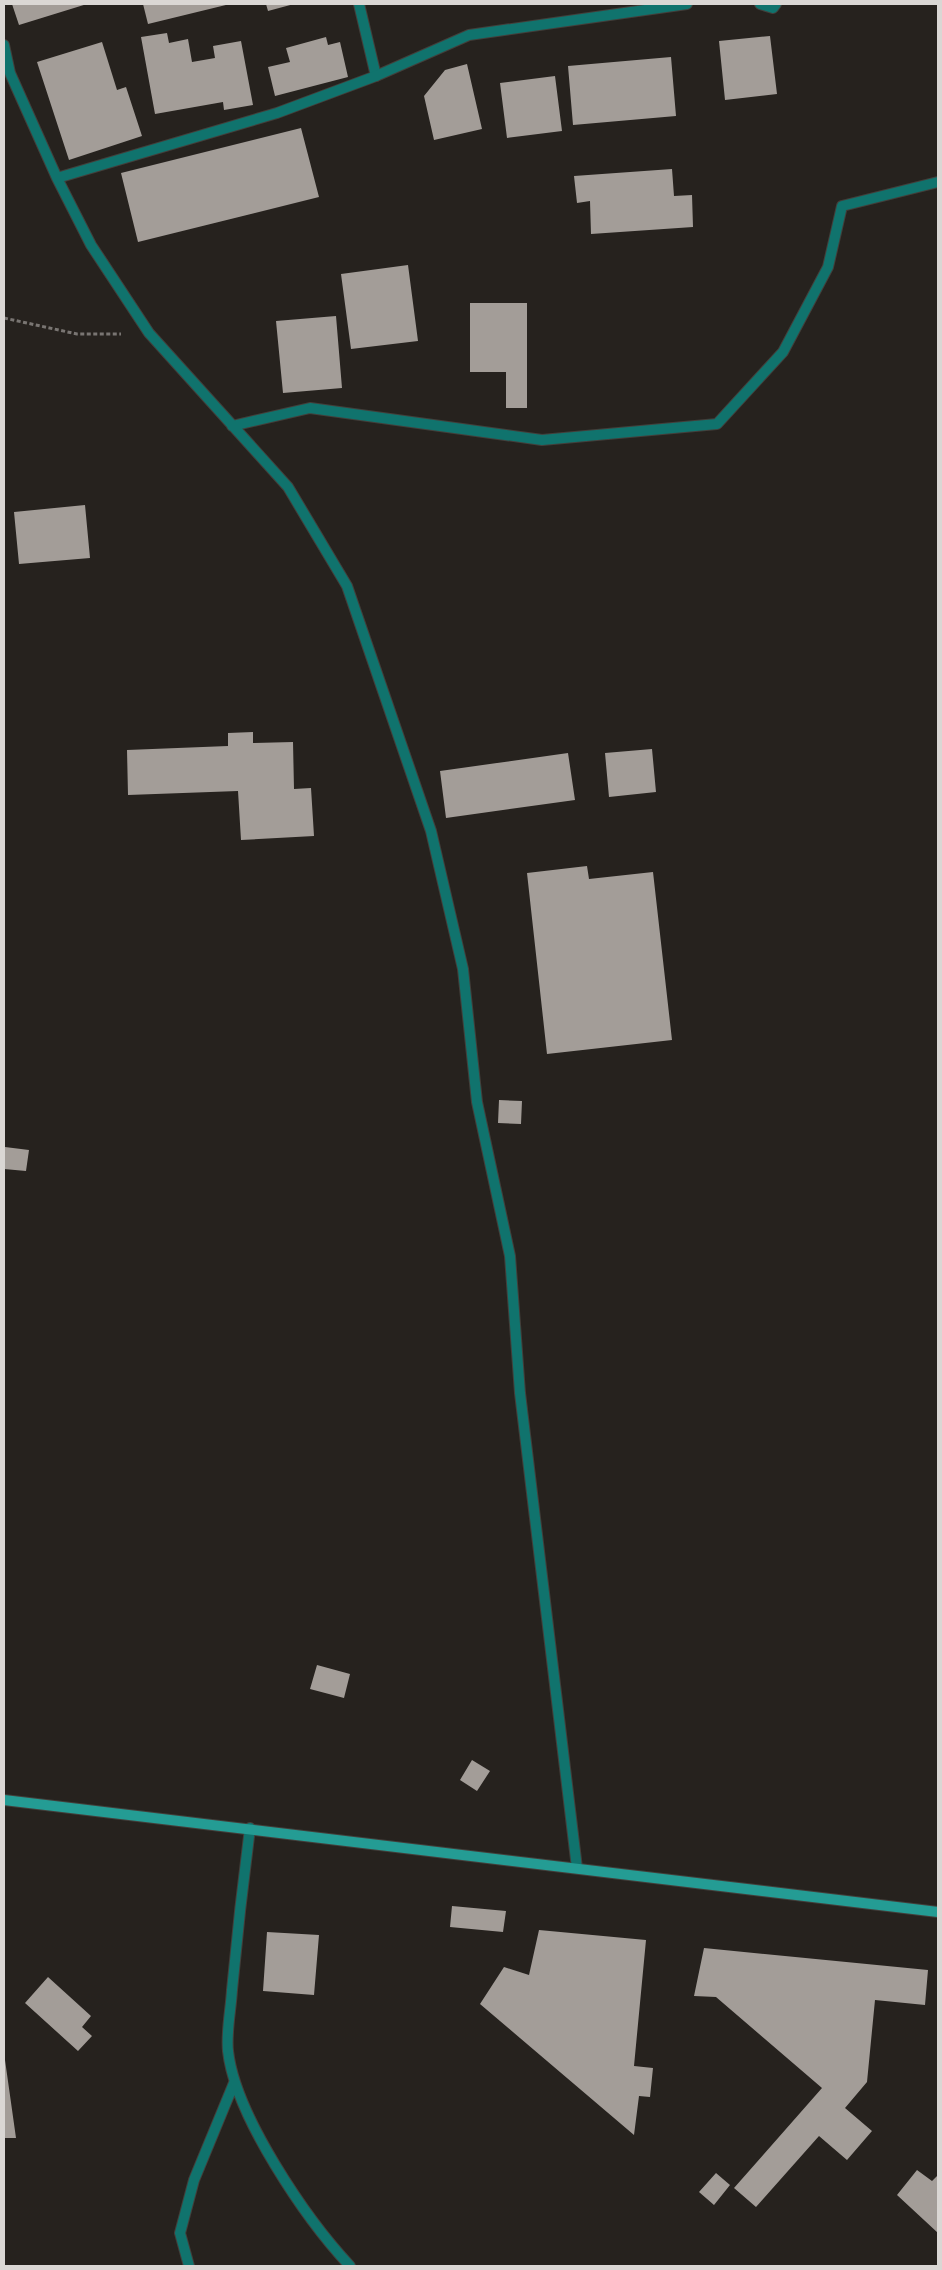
<svg xmlns="http://www.w3.org/2000/svg" width="942" height="2270" font-family="'Roboto Serif',serif">
<style>
.building{fill:#a39d98}
.lines{fill:none;stroke-linecap:round;stroke-linejoin:round}
.service-casing{stroke:#433f3b;stroke-width:12}
.minor-casing{stroke:#433f3b;stroke-width:12}
.secondary-casing{stroke:#433f3b;stroke-width:12}
.path{stroke:#797572;stroke-width:3;stroke-dasharray:4 2.5;stroke-linecap:butt}
.service{stroke:#10736d;stroke-width:10}
.minor{stroke:#10736d;stroke-width:10}
.secondary{stroke:#249c94;stroke-width:10}
</style>
<rect width="100%" height="100%" fill="#26221e"/>
<path class="building" d="M12,4H87L19,25Z
M143,4H230L148,24Z
M266,4H294L268,11Z
M167,33L169,43L188,39L192,62L215,58L213,46L241,41L253,105L224,110L223,102L155,114L141,37Z
M770,36L777,94L725,100L719,41Z
M326,37L328,45L340,42L348,77L275,96L268,67L290,62L286,48Z
M102,42L117,90L126,87L142,136L69,160L37,62Z
M671,57L676,116L573,125L568,66Z
M467,64L482,129L434,140L424,96L445,70Z
M555,76L562,131L507,138L500,83Z
M301,128L319,197L138,242L121,173Z
M672,169L674,196L692,195L693,227L591,234L590,201L577,203L574,176Z
M408,265L418,341L351,349L341,274Z
M470,303H527V408H506V372H470Z
M336,316L342,388L283,393L276,321Z
M85,505L90,558L19,564L14,512Z
M253,732V743L293,742L294,789L311,788L314,836L241,840L238,791L128,795L127,750L228,746V733Z
M652,749L656,792L609,797L605,753Z
M568,753L575,800L446,818L440,771Z
M587,866L589,879L653,872L672,1040L547,1054L527,873Z
M499,1100L522,1101L521,1124L498,1123Z
M5,1147L29,1150L26,1171L4,1169Z
M317,1665L350,1674L344,1698L310,1689Z
M472,1760L490,1771L477,1791L460,1780Z
M452,1906L506,1911L503,1932L450,1927Z
M539,1930L646,1940L634,2066L653,2068L650,2097L639,2096L634,2135L480,2004L504,1967L529,1975Z
M267,1932L319,1935L314,1995L263,1991Z
M704,1948L928,1970L925,2005L875,2000L867,2082L845,2108L872,2131L847,2160L819,2136L756,2207L734,2188L822,2088L716,1997L694,1996Z
M48,1977L91,2016L82,2027L92,2036L78,2051L25,2003Z
M4,2060H5L16,2138H4Z
M917,2170L932,2181L938,2175V2233L897,2195Z
M716,2173L730,2185L714,2205L699,2192Z"/>
<g class="lines">
<g class="service-casing">
<path id="service" d="M359,4L376,76"/>
</g>
<g class="minor-casing">
<path id="minor" d="M760,4L773,8L776,4
M4,45L10,73L57,178L91,245L149,333L288,487L347,586L431,831L463,969L477,1102L510,1256L520,1393L577,1868
M57,178L277,113L376,76L469,35L687,4
M232,426L310,408L542,440L717,424L783,352L828,267L842,206L938,182
M250,1828C243,1882 237,1936 232,1990C231,2009 226,2032 228,2051C235,2115 306,2219 350,2266
M189,2266L180,2233L194,2180L234,2083"/>
</g>
<g class="secondary-casing">
<path id="secondary" d="M4,1800L938,1912"/>
</g>
<path class="path" d="M4,318L77,334H121"/>
<use href="#service" class="service"/>
<use href="#minor" class="minor"/>
<use href="#secondary" class="secondary"/>
</g>
<rect width="942" height="2270" fill="none" stroke="#dad7d4" stroke-width="10"/>
</svg>
